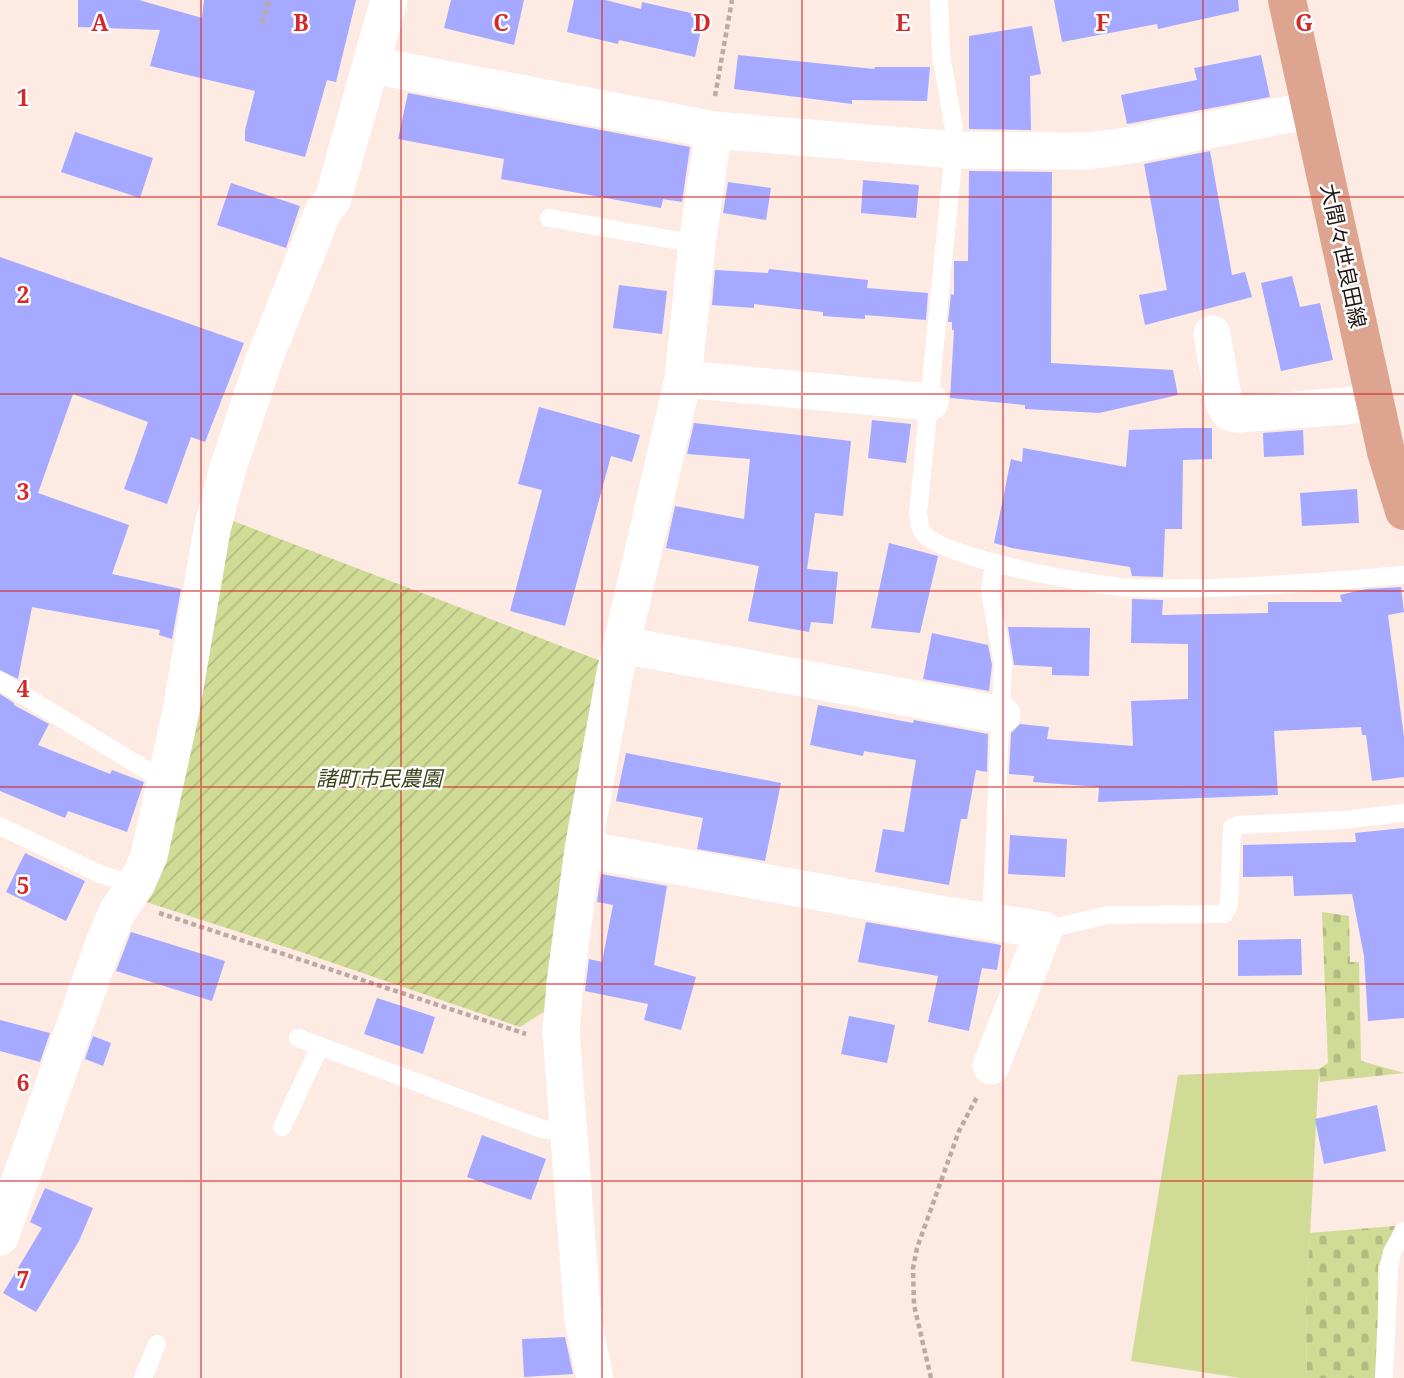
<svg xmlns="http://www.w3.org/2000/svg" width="1404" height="1378" font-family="'Noto Serif','Noto Sans JP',serif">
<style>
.green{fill:#d0db96}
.cemetery{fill:url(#cemetery-stones)}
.garden{fill:url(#garden-furrows)}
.building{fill:#a5a9ff}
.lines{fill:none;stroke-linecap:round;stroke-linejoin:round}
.path{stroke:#baaaa3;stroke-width:4.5;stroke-dasharray:5 3.5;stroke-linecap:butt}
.service{stroke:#fff;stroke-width:18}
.minor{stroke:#fff;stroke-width:37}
.primary{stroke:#dda58f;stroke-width:38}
.grid{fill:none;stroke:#d62828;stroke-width:2;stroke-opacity:0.55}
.labels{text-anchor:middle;stroke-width:5;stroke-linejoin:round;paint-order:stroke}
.street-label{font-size:21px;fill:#211612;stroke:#fff}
.park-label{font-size:21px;font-style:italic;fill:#3e431b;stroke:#fff}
.grid-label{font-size:23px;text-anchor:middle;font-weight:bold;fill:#d62828;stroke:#fff;stroke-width:5;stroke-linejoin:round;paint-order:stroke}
</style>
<defs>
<pattern id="cemetery-stones" width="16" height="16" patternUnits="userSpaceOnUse" patternTransform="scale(1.75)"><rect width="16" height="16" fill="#d0db96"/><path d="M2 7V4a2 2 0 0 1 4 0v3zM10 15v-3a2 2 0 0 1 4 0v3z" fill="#b2bb80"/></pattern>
<pattern id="garden-furrows" width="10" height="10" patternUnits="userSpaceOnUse" patternTransform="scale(1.75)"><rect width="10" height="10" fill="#d0db96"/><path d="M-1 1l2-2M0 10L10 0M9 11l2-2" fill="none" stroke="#b2bb80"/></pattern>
</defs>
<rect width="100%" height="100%" fill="#fdeae2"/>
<path class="green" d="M1319,1069L1306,1309L1307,1378H1240L1131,1361L1178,1075Z"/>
<path class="cemetery" d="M1322,912L1349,916L1350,962H1359L1361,1061L1404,1073L1320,1082L1319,1069L1328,1063Z
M1395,1226L1378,1266V1378H1307L1306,1309L1310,1233Z"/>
<path class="garden" d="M228,519L606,663L550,1008L520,1027L304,953L140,900Z"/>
<path class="building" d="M78,0H139L202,18L204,0H356L336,82L327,80L305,157L245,141V130L255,91L150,66L160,30L78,27Z
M451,0H524L514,45L444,28Z
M574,0H605L641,9L642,2L704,16L695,57L619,40L618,44L567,32Z
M1054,0H1238L1239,11L1158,29L1157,24L1062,42Z
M1032,26L1041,74L1030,76L1031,130L969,129V36Z
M738,55L874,69L875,67H930L927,101L852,100V104L734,89Z
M1261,55L1270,97L1127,124L1121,95L1197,80L1194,68Z
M408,93L690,147L682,202L663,199L661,208L501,179L504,159L398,139Z
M75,132L153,158L140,198L61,172Z
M1210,151L1232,275L1245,272L1252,297L1145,325L1139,295L1167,290L1144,164Z
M969,171L1052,172L1051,363L1173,370L1178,395L1099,413L1025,409V405L950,398L954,330H952V322H948L951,294L954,295V261H968Z
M863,180L919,185L916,218L861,213Z
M728,182L771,188L766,220L723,213Z
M231,183L300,206L286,248L217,225Z
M0,257L244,343L205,442L191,437L167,504L124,489L148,422L73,394L38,493L129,525L112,574L181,589L172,639L159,635L160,630L32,607L18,679L0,670Z
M769,269L868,280L867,288L928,293L926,320L865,315V319L823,316V312L754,304V308L712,305L715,270L768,273Z
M1292,276L1300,307L1320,303L1333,360L1281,371L1261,283Z
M619,285L667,291L662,334L613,328Z
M539,407L640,435L632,462L611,456L565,626L510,611L542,490L518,484Z
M872,420L911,424L906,463L868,458Z
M694,423L851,441L843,516L815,513L807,569L838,572L833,624L811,622L809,632L748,621L759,566L666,548L675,506L744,519L750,459L687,454Z
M1185,428H1212V459L1183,460L1182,529H1165L1163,577L1132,576L1130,567L1012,548L994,543L1011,459L1022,462L1023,448L1126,467L1129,430Z
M1303,430L1304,455L1264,457L1263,433Z
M1357,489L1359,523L1302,526L1300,493Z
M889,543L938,556L920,633L871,628Z
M1401,587L1404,612L1388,615L1404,737V777L1372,781L1366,735H1362L1361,727L1274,731L1278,795L1098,802L1099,787L1033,782L1034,776L1009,774L1011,733L1020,724L1049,727L1047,739L1133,746L1131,701L1188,699V644L1131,643L1132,599L1163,600L1162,615L1268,613V602H1342L1340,595L1366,589Z
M1008,627L1090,628L1089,676L1052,675V667L1014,665Z
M932,633L988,645L992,665L989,691L923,679Z
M0,694L14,703V705L49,724L38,745L110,774L112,770L144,782L127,832L68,811L65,818L0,791Z
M818,705L913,723L914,720L988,734L987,772L976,770L967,819H961L949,885L875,872L883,829L904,832L916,760L864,751L863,756L810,745Z
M626,753L781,783L765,861L697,849L703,818L616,801Z
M1404,828V1018L1368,1021L1364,956L1352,894L1294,896L1293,876L1243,877V845L1356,842L1355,833Z
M1010,835L1067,839L1065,877L1008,874Z
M25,853L85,881L66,921L6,892Z
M601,874L667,886L654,965L696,977L681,1030L644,1020L648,1004L585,991L589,959L602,962L613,905L597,902Z
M866,922L1001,945L997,970L982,968L969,1031L928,1022L938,976L858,962Z
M131,932L225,961L212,1001L116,971Z
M1301,939L1302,975L1238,976V940Z
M377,998L435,1017L423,1054L364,1034Z
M849,1016L895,1025L887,1063L841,1054Z
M0,1020L50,1033L40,1062L0,1051Z
M93,1036L111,1043L103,1066L85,1059Z
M1377,1105L1386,1151L1324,1164L1315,1119Z
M482,1135L546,1159L531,1200L467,1177Z
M45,1188L93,1208L79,1241L36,1312L3,1293L42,1228L30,1222Z
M565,1337L573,1374L524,1377L522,1339Z"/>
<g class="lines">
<path class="path" d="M262,23L269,0
M715,96L732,0
M159,913L526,1034
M931,1378L914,1305L913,1268L917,1248L959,1131L978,1095"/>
<path class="service" d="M939,0L941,55L954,129V150L918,514C919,520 919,528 924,534C948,560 1095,586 1133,588C1223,591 1314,582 1404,575
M549,218L697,244
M0,681L166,782
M0,826L100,874L136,885
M991,922L1003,664L990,592L994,564
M1044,930L1108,915L1224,914L1229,904L1232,828L1238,825L1343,820L1404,813
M298,1038L542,1129L568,1131
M282,1127L320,1046
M143,1378L157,1344
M1384,1378L1389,1268L1392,1252L1404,1231"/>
<path class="minor" d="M372,65L714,130L954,150L1088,151L1131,145L1311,110
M1212,334L1224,403L1229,412L1239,414L1346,406L1375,401
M683,379L930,402
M622,645L1002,715
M583,849L939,914L1044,930L991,1066
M0,1237L104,943L117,912L136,885L149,856L181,711L212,530L227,471L264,360L323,212L333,199L389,0
M595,1378L583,1320L561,1032L565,983L583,849L615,673L683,379L697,244L714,130"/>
<path class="primary" d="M1287,0L1386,452L1404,511"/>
</g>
<path class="grid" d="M201,0V1378M401,0V1378M602,0V1378M802,0V1378M1003,0V1378M1203,0V1378M0,197H1404M0,394H1404M0,591H1404M0,787H1404M0,984H1404M0,1181H1404"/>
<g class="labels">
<g class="street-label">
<text transform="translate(1343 256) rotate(78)" y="7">大間々世良田線</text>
</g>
<g class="park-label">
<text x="379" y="786">諸町市民農園</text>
</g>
</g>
<g class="grid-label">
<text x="100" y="31">A</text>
<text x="301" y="31">B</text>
<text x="501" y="31">C</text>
<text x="702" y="31">D</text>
<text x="903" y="31">E</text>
<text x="1103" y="31">F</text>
<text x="1304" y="31">G</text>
<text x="23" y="106">1</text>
<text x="23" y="303">2</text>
<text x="23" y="500">3</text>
<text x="23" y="697">4</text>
<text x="23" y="894">5</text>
<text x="23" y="1091">6</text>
<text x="23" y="1288">7</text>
</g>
</svg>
